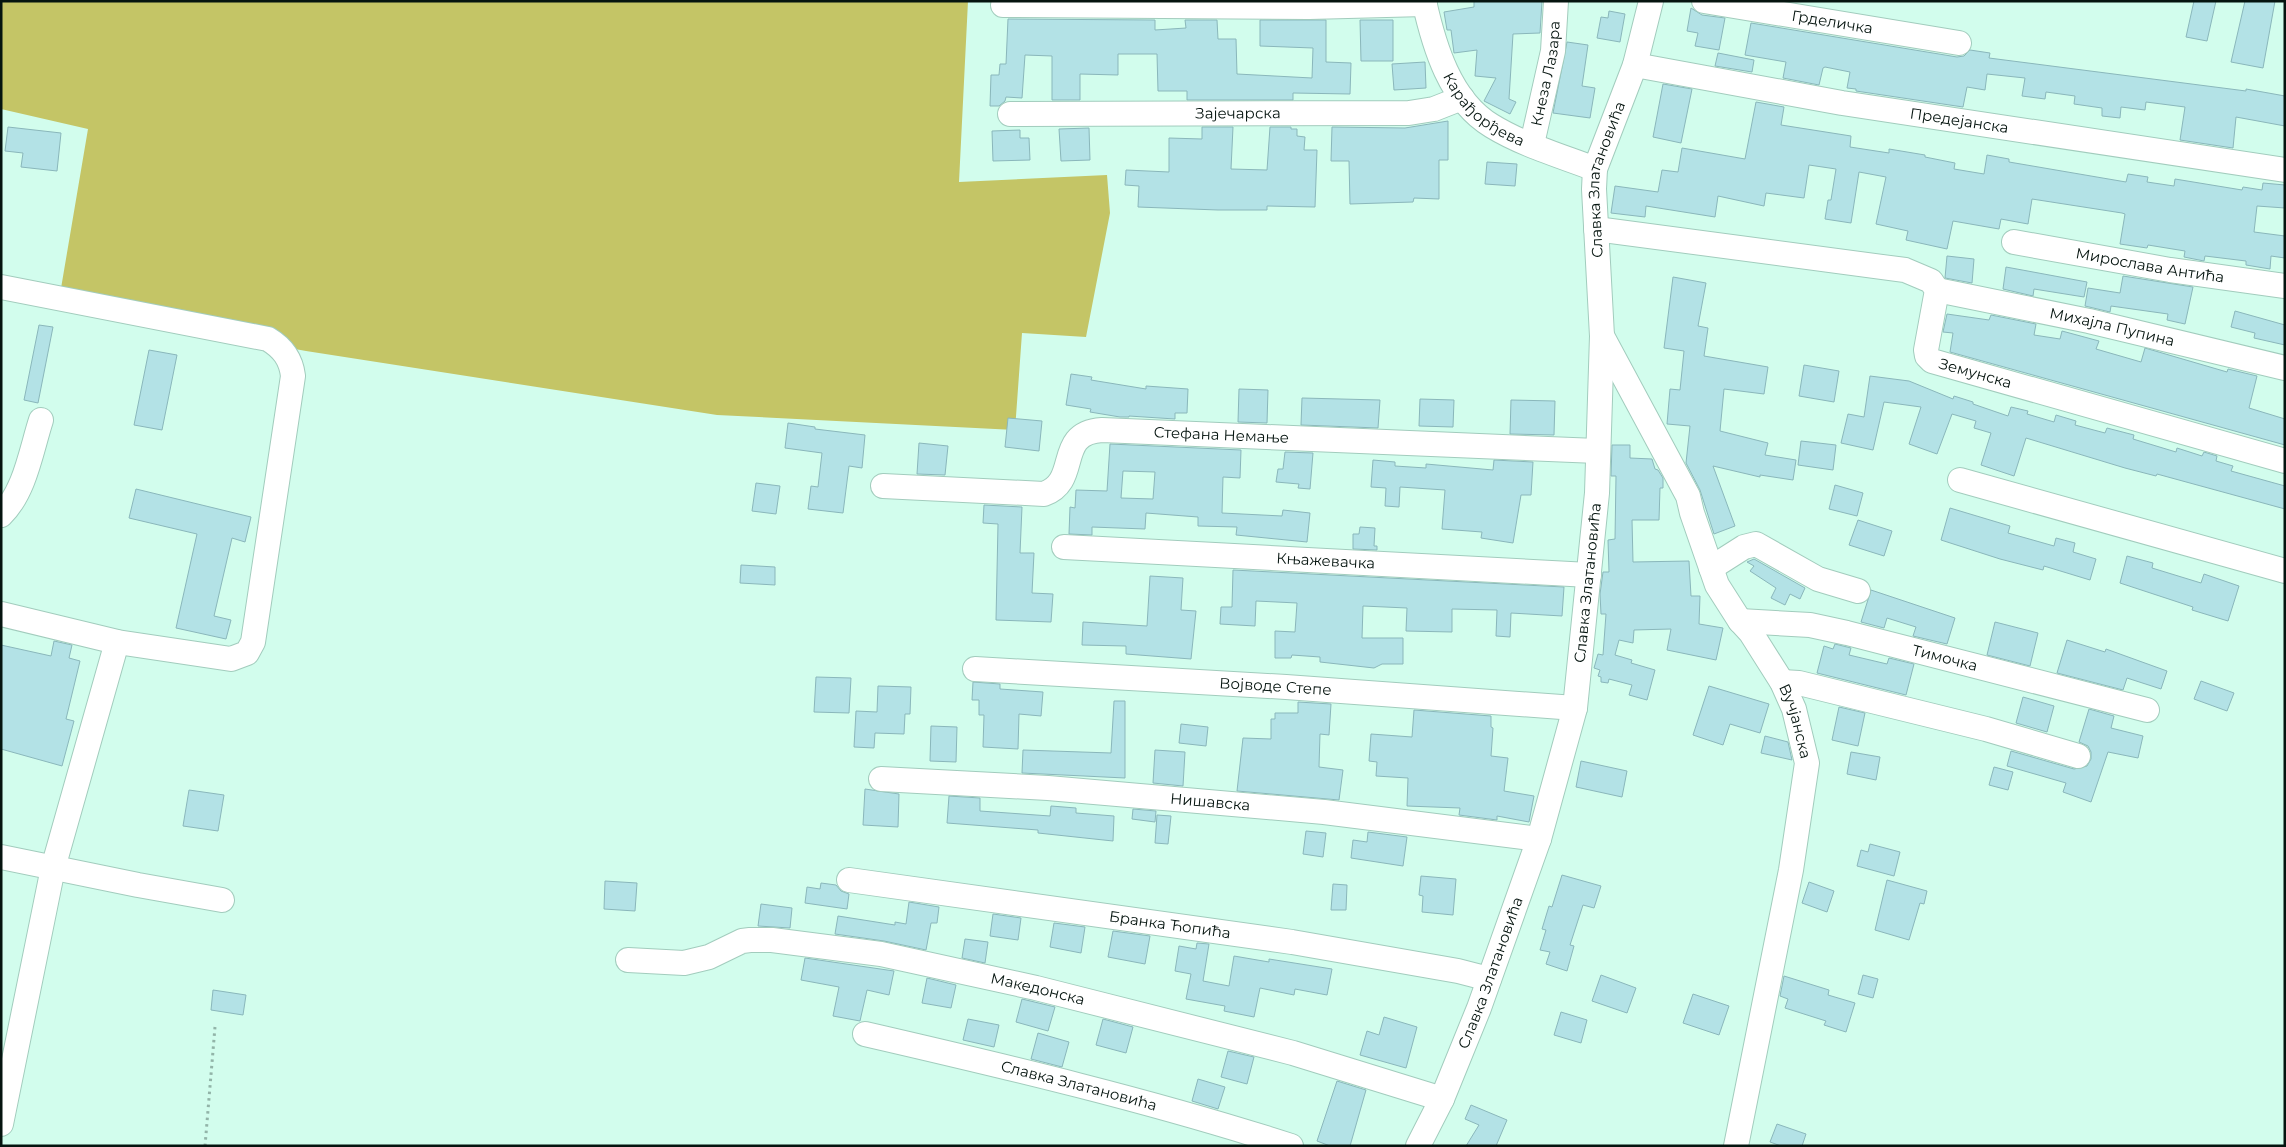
<svg xmlns="http://www.w3.org/2000/svg" width="2286" height="1147" font-family="Montserrat,sans-serif">
<style>
.green{fill:#c4c566}
.building{fill:#b3e2e6;stroke:#8ab7bb;fill-rule:evenodd}
.lines{fill:none;stroke-linecap:round;stroke-linejoin:round}
.minor-casing{stroke:#a2ccbd;stroke-width:26}
.path{stroke:#92b4a8;stroke-width:3;stroke-dasharray:2.5 4;stroke-linecap:butt}
.minor{stroke:#fff;stroke-width:24}
.labels{text-anchor:middle;stroke-width:4;stroke-linejoin:round;paint-order:stroke}
.street-label{font-size:15px;fill:#05140f;stroke:#d2fded}
</style>
<rect width="100%" height="100%" fill="#d2fded"/>
<path class="green" d="M1,1H968L959,182L1107,175L1110,213L1086,337L1022,333L1015,430L717,415L306,351L58,306L88,129L1,109Z"/>
<path class="building" d="M1474,1H1542L1540,33L1513,34L1509,99L1516,102L1510,114L1484,101L1496,78L1475,76L1477,50L1454,53L1451,30H1447L1444,12L1474,7Z
M2194,1H2216L2207,41L2186,37Z
M2245,1H2275L2263,68L2231,62Z
M1691,8L1702,15L1725,18L1719,50L1695,46L1698,33L1687,31Z
M1609,11L1625,14L1620,42L1597,38L1601,17L1608,18Z
M1008,19L1155,20V30L1186,28L1185,20H1217L1218,39H1236L1237,74L1312,78L1313,48L1260,46V20H1326V62L1351,63L1350,94L1293,93V100H1187V91H1158L1157,54H1118V75L1080,74V100H1052V56L1025,55L1022,98L1006,97L1005,101L999,106H990L991,75H999L1000,64H1006Z
M1360,20H1393V61H1361Z
M1751,23L1957,57L1964,56L1970,50L1990,53L1989,58L2246,91V89L2285,96V126L2236,117L2233,148L2180,140L2185,107L2146,102L2145,110L2121,107L2120,118L2102,116V108L2074,104L2075,96L2046,92L2045,99L2022,96L2025,78L1987,74L1985,90L1967,87L1963,107L1856,91V89L1847,88L1850,72L1825,67L1823,68L1819,85L1783,78L1786,62L1745,55Z
M1567,42L1588,45L1582,86L1595,88L1590,118L1553,113Z
M1718,53L1754,60L1752,72L1715,66Z
M1425,62L1426,88L1394,90L1392,64Z
M1663,84L1692,89L1681,143L1653,137Z
M1756,102L1784,107L1781,125L1851,136L1850,147L1889,153V149L1925,155V157L1955,163L1954,169L1984,174L1987,155L2009,159V162L2126,182L2128,174L2148,177L2147,182L2174,186L2175,179L2242,190L2243,187L2262,190L2263,183L2285,185V208L2257,206L2254,232L2285,236V258L2271,256L2270,269L2246,265V261L2205,256L2204,261L2184,257L2185,251L2148,245L2147,248L2120,244L2125,214L2122,213L2032,199L2028,224L2001,219L1999,229L1953,221L1947,249L1906,240L1908,231L1876,224L1886,177L1859,172L1851,223L1825,219L1828,200H1831L1836,169L1809,165L1804,198L1766,193L1764,206L1718,196L1715,217L1646,206L1645,217L1611,213L1615,186L1658,192L1662,170L1678,172L1682,148L1745,159Z
M1448,121V160H1439V199L1414,198L1413,202L1350,204L1349,161H1331L1332,127L1405,128Z
M8,127L61,133L57,171L21,167L23,153L5,151Z
M1202,127H1233L1231,169L1267,170L1270,127H1291V129H1297V136L1305,137L1304,150H1317L1315,207L1267,206V210H1218L1138,207L1139,186L1125,185L1126,170L1169,172V138L1202,139Z
M1089,128L1090,160L1061,161L1059,129Z
M1020,130V138H1029L1030,160L993,161L992,131Z
M1487,162L1517,164L1515,186L1485,184Z
M1947,256L1974,259L1972,283L1945,278Z
M2006,267L2087,282L2084,297L2034,289L2033,296L2003,289Z
M2123,276L2193,287L2185,324L2167,320L2168,314L2111,306L2110,312L2085,306L2088,288L2120,293Z
M1673,277L1706,283L1698,326L1708,328L1704,356L1768,367L1764,394L1724,389L1720,431L1768,443L1765,455L1796,460L1793,480L1760,475V477L1713,466L1735,526L1714,534L1700,490L1686,463L1690,426L1667,424L1670,389L1680,390L1684,351L1664,348Z
M2235,311L2285,325V345L2254,338L2255,333L2231,327Z
M1947,314L1989,320L1991,315L2036,324L2034,335L2060,339L2062,331L2099,341L2096,349L2141,362L2145,348L2227,372L2228,369L2257,376L2249,408L2285,419V445L1950,352L1953,333L1943,332Z
M39,325L53,327L38,403L24,400Z
M149,350L177,355L162,430L134,425Z
M1804,365L1839,371L1834,402L1799,396Z
M1071,374L1092,377L1091,380L1146,389V386L1188,389L1187,413H1175V419L1129,416V417H1120L1090,412L1091,409L1066,405Z
M1870,376L1909,381L1953,399L1954,396L1973,402V404L2008,416L2011,407L2028,411L2027,414L2054,422L2056,415L2076,421L2075,425L2105,433L2107,428L2134,435L2133,439L2176,452L2177,448L2202,456L2204,452L2217,456L2216,461L2233,466L2231,471L2285,486V509L2157,474L2156,476L2125,468L2026,438L2014,476L1981,465L1991,433L1974,428L1976,421L1952,414L1937,454L1909,444L1921,407L1884,402L1873,450L1841,443L1848,414L1864,417Z
M1239,389L1268,390L1267,423L1238,422Z
M1302,398L1380,400L1378,428L1301,425Z
M1420,399L1454,400L1453,427L1419,426Z
M1511,400L1555,401L1554,435L1510,434Z
M1008,418L1042,421L1039,451L1005,447Z
M788,423L815,427V429L865,435L862,468L849,466L843,513L808,509L811,486L818,487L822,453L785,448Z
M1801,441L1836,445L1833,470L1798,465Z
M919,443L948,446L945,475L917,474Z
M1110,444L1241,450L1240,478L1223,477L1222,513L1282,516L1283,510L1310,513L1307,542L1236,535L1237,527L1198,526V517L1146,513L1145,529L1092,527V535L1069,534L1070,507L1075,508L1076,490L1107,491ZM1123,471L1155,472L1153,499L1121,498Z
M1612,445H1630V458L1652,459L1655,469L1658,470L1663,478V488H1660L1659,520H1632L1633,562L1689,561L1691,596H1700L1699,624L1723,628L1716,660L1667,650L1671,629L1634,630L1633,643L1619,640L1615,655L1632,660L1631,663L1655,670L1647,700L1629,695L1632,685L1609,679L1608,683L1601,682V677L1598,676L1600,670L1594,668L1598,654L1603,655L1606,614H1601L1600,594L1603,572H1609L1608,540L1615,539L1616,476H1611Z
M1285,452L1313,453L1310,489L1298,488L1299,484L1276,482L1278,469H1283Z
M1373,460L1395,462V466L1426,468V464L1493,470L1494,460L1533,462L1531,495H1521L1513,543L1481,538L1482,532L1442,529L1445,490L1400,487L1399,507L1385,506L1386,488L1371,487Z
M756,483L780,486L776,514L752,511Z
M1835,485L1863,493L1857,516L1829,509Z
M136,489L251,517L245,542L232,538L214,616L231,620L226,639L176,628L197,534L129,518Z
M984,505L1022,507L1020,553H1034L1032,593L1053,594L1051,622L996,620L998,524L983,523Z
M1950,508L2010,526L2008,533L2054,546L2056,538L2075,543L2073,552L2096,559L2090,580L2044,566L2043,570L2000,559L1941,540Z
M1858,520L1892,531L1884,556L1849,545Z
M1360,527L1375,528L1374,546H1377V550L1353,549V534H1359Z
M2127,556L2153,563L2152,568L2201,583L2204,574L2239,586L2228,621L2192,610L2193,607L2120,583Z
M1754,559L1805,588L1800,599L1790,594L1785,605L1771,598L1776,588L1750,571L1754,566L1747,562Z
M741,565L775,567V585L740,583Z
M1233,570L1564,587L1562,616L1511,613L1510,637L1496,636L1497,610L1452,609V632L1406,631L1407,608L1363,606L1362,638H1403V664H1382L1374,668L1320,662V657L1292,655L1291,658H1275V631L1295,632L1297,603L1256,601L1255,626L1220,624L1221,607H1232Z
M1150,576L1183,578L1181,610L1196,611L1191,659L1126,654V646L1082,645L1083,622L1147,626Z
M1871,590L1955,618L1947,644L1913,636L1916,627L1887,618L1884,628L1861,622Z
M1995,622L2038,633L2030,666L1987,655Z
M2067,640L2105,652L2106,649L2167,671L2161,689L2127,678L2123,690L2057,673Z
M54,641L72,645L69,658L80,661L66,719L74,721L62,766L1,749V645L51,656Z
M1835,644L1851,648L1849,655L1887,664L1889,658L1914,664L1906,695L1817,673L1824,646L1833,649Z
M816,677L851,678L849,713L814,712Z
M2201,681L2234,693L2227,711L2194,699Z
M973,682L1000,684V689L1043,692L1041,716L1019,714L1018,749L983,747L984,715H979V700H972Z
M878,686L911,687L910,714H905L904,734L875,733L874,748L854,747L856,711L877,712Z
M1709,686L1769,704L1760,733L1730,724L1723,745L1693,735Z
M2023,697L2054,706L2047,732L2016,723Z
M1114,701H1125V778L1022,773L1023,750L1111,753Z
M1298,702L1331,704L1329,735L1320,734L1319,767L1343,770L1339,800L1237,791L1243,738L1271,739V719H1275V713H1298Z
M1839,707L1865,713L1858,746L1832,740Z
M2089,709L2114,716L2111,728L2143,736L2138,758L2108,752L2091,802L2063,792L2066,783L2007,766L2011,751L2074,769L2087,766L2091,759V752L2088,746L2079,742Z
M1414,710L1491,716V727L1493,728L1491,756L1508,758L1504,791L1534,796L1529,822L1497,816V820L1459,815L1460,808L1407,806L1408,778L1376,776L1377,762L1369,761L1371,734L1412,737Z
M1181,724L1208,727L1206,746L1179,743Z
M931,726L957,727L956,762L930,761Z
M1765,736L1788,742L1792,760L1761,753Z
M1155,750L1185,752L1183,786L1153,783Z
M1851,752L1880,757L1876,780L1847,774Z
M1581,761L1627,771L1622,797L1576,787Z
M1994,767L2013,772L2008,790L1989,785Z
M865,789L899,794L898,827L863,825Z
M189,790L224,795L218,831L183,826Z
M949,796L980,798V811L1050,816L1051,806L1076,808V813L1114,816L1113,841L1038,833V830L947,823Z
M1133,809L1156,811L1155,822L1132,819Z
M1157,815L1171,816L1168,844L1155,843Z
M1306,831L1326,833L1323,857L1303,854Z
M1368,832L1407,837L1403,866L1351,858L1353,840L1367,842Z
M1870,844L1900,852L1894,876L1857,866L1861,850L1868,852Z
M1562,875L1601,886L1594,908L1583,905L1570,945L1574,946L1567,971L1546,964L1550,952L1540,950L1546,930L1542,929L1549,906L1552,907Z
M1421,876L1456,879L1453,915L1422,912L1423,896L1419,895Z
M1887,880L1927,891L1924,904L1920,903L1909,940L1875,930Z
M605,881L637,883L635,911L604,909Z
M1809,882L1834,891L1827,912L1802,903Z
M821,883L836,885L841,891L849,894L847,909L805,903L807,887L820,889Z
M1333,884L1347,885L1346,910H1331Z
M909,902L939,907L937,923H931L926,950L884,941L835,934L838,916L895,925V922L906,924Z
M761,904L792,908L790,928L758,926Z
M993,914L1021,918L1018,940L990,936Z
M1054,923L1085,927L1081,953L1050,947Z
M1113,931L1150,936L1145,964L1108,957Z
M965,939L988,942L985,963L962,958Z
M1197,943L1209,944L1203,981L1229,986L1234,956L1269,962V959L1332,969L1327,995L1295,989L1294,995L1260,988L1254,1017L1224,1011L1225,1006L1186,999L1191,974L1175,971L1179,946L1196,949Z
M805,958L894,971L889,995L867,990L860,1021L833,1016L839,987L801,980Z
M1601,975L1636,988L1627,1013L1592,1001Z
M1863,975L1878,979L1873,998L1858,994Z
M1784,976L1829,990L1828,995L1855,1003L1846,1032L1824,1025L1826,1021L1785,1008L1788,999L1780,996Z
M927,978L956,985L951,1008L922,1003Z
M213,990L246,995L243,1015L211,1010Z
M1693,994L1729,1006L1719,1035L1683,1023Z
M1022,999L1055,1007L1048,1031L1016,1022Z
M1561,1012L1587,1020L1581,1043L1554,1035Z
M1384,1017L1417,1027L1406,1068L1360,1055L1367,1031L1379,1035Z
M968,1019L999,1025L994,1047L963,1040Z
M1103,1019L1133,1027L1126,1053L1096,1045Z
M1038,1033L1069,1042L1062,1067L1031,1059Z
M1228,1051L1254,1057L1247,1084L1221,1077Z
M1198,1079L1225,1087L1218,1109L1192,1101Z
M1337,1081L1366,1090L1350,1146H1330L1317,1141Z
M1471,1105L1507,1120L1496,1146H1466L1479,1125L1465,1119Z
M1777,1124L1806,1134L1802,1146H1781L1770,1142Z"/>
<g class="lines">
<g class="minor-casing">
<g id="minor">
<path id="s1" d="M1424,1C1434,46 1450,101 1492,126C1523,145 1561,156 1595,169"/>
<path id="s2" d="M1704,1L1959,43"/>
<path d="M1003,5L1309,7L1425,4"/>
<path id="s3" d="M1635,65L1842,103L2285,170"/>
<path id="s4" d="M1010,114L1409,113L1434,109L1462,98"/>
<path id="s5" d="M1532,144L1553,51L1556,1"/>
<path id="s6" d="M1596,229L1905,270L1931,281L1937,290L1926,350L1927,356L1932,361L2285,461"/>
<path id="s7" d="M2014,242L2170,270L2285,286"/>
<path d="M1,287L268,339C283,348 291,359 293,376L253,642L247,653L231,659L117,642L1,614"/>
<path id="s8" d="M1937,290L2089,321L2285,368"/>
<path id="s9" d="M1602,336L1688,496L1692,513L1717,585L1740,621L1751,633L1782,682L1794,709L1807,763L1791,870L1736,1146"/>
<path d="M1960,480L2285,571"/>
<path id="s10" d="M883,486L1044,494C1081,481 1054,433 1102,430L1597,451"/>
<path d="M1,515C25,492 31,451 41,420"/>
<path id="s11" d="M1064,547L1589,575"/>
<path d="M1711,568L1744,547L1756,544L1818,579L1858,591"/>
<path id="s12" d="M1740,621L1810,625L1847,633L2147,710"/>
<path id="s13" d="M975,669L1286,687L1575,708"/>
<path d="M1782,682L1799,683L1986,729L2078,756"/>
<path id="s14" d="M881,779L1048,788L1324,812L1539,839"/>
<path d="M1,857L138,885L222,900"/>
<path id="s15" d="M849,880L1292,942L1458,971L1489,979"/>
<path id="s16" d="M628,960L684,963L709,957L742,941L750,940H772L881,954L1036,988L1293,1053L1442,1099"/>
<path id="s17" d="M865,1034C1008,1067 1152,1101 1291,1146"/>
<path d="M1,1124L53,868L117,642"/>
<path id="s18" d="M1418,1146L1442,1099L1479,1008L1539,839L1575,708L1597,493L1602,336L1594,189L1595,169L1635,65L1651,1"/>
</g>
</g>
<path class="path" d="M205,1146L215,1027"/>
<use href="#minor" class="minor"/>
</g>
<g class="labels">
<g class="street-label">
<text dy="5" stroke="none"><textPath href="#s2" startOffset="130">Грделичка</textPath></text>
<text dy="5" stroke="none"><textPath href="#s5" startOffset="72">Кнеза Лазара</textPath></text>
<text dy="5" stroke="none"><textPath href="#s1" startOffset="129">Карађорђева</textPath></text>
<text dy="5" stroke="none"><textPath href="#s4" startOffset="228">Зајечарска</textPath></text>
<text dy="5" stroke="none"><textPath href="#s3" startOffset="329">Предејанска</textPath></text>
<text dy="5" stroke="none"><textPath href="#s18" startOffset="998">Славка Златановића</textPath></text>
<text dy="5" stroke="none"><textPath href="#s7" startOffset="138">Мирослава Антића</textPath></text>
<text dy="5" stroke="none"><textPath href="#s8" startOffset="179">Михајла Пупина</textPath></text>
<text dy="5" stroke="none"><textPath href="#s6" startOffset="470">Земунска</textPath></text>
<text dy="5" stroke="none"><textPath href="#s10" startOffset="374">Стефана Немање</textPath></text>
<text dy="5" stroke="none"><textPath href="#s11" startOffset="262">Књажевачка</textPath></text>
<text dy="5" stroke="none"><textPath href="#s18" startOffset="592">Славка Златановића</textPath></text>
<text dy="5" stroke="none"><textPath href="#s12" startOffset="209">Тимочка</textPath></text>
<text dy="5" stroke="none"><textPath href="#s13" startOffset="301">Војводе Степе</textPath></text>
<text dy="5" stroke="none"><textPath href="#s9" startOffset="434">Вучјанска</textPath></text>
<text dy="5" stroke="none"><textPath href="#s14" startOffset="330">Нишавска</textPath></text>
<text dy="5" stroke="none"><textPath href="#s15" startOffset="324">Бранка Ћопића</textPath></text>
<text dy="5" stroke="none"><textPath href="#s18" startOffset="188">Славка Златановића</textPath></text>
<text dy="5" stroke="none"><textPath href="#s16" startOffset="419">Македонска</textPath></text>
<text dy="5" stroke="none"><textPath href="#s17" startOffset="220">Славка Златановића</textPath></text>
</g>
</g>
<rect width="2286" height="1147" fill="none" stroke="#05140f" stroke-width="5"/>
</svg>
